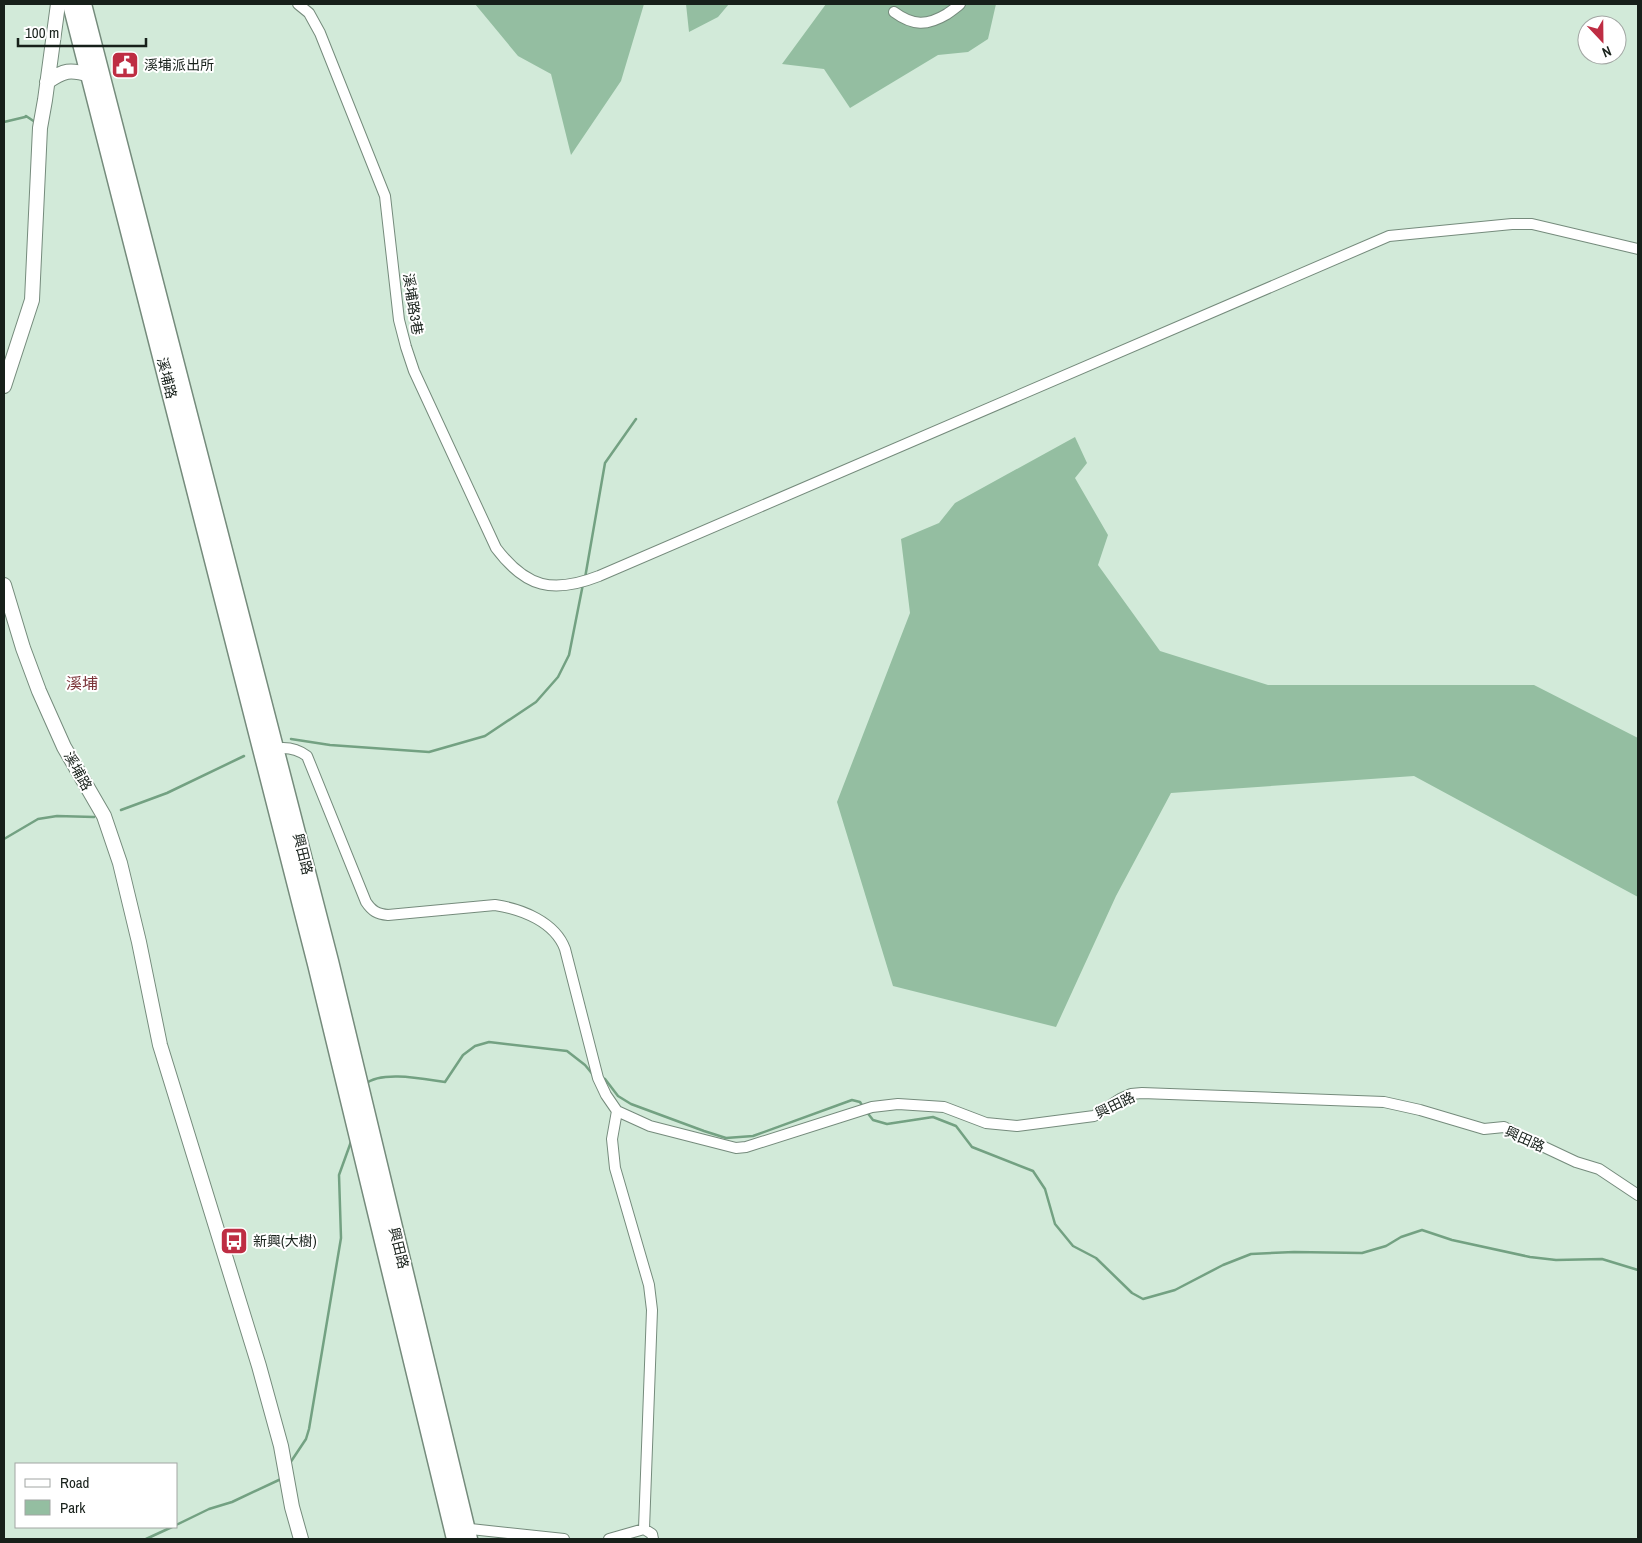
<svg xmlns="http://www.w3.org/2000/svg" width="1642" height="1543" font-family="'Archivo Narrow','Noto Sans TC',sans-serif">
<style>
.green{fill:#94bea1}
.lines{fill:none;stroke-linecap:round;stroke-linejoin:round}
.stream{stroke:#73a182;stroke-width:2.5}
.street-casing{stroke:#758b7c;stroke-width:12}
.secondary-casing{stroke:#758b7c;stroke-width:16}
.primary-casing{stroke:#758b7c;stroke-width:19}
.street{stroke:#fff;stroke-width:10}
.secondary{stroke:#fff;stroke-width:14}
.primary{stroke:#fff;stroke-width:16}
.labels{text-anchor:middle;stroke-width:4;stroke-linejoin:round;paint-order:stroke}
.poi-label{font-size:14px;fill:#17201a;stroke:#fff;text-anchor:start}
.street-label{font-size:14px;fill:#17201a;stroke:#fff}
.quarter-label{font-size:16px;fill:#7b3338;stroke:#fff}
</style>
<rect width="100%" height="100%" fill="#d2ead9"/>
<path class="green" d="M475,4H644L621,81L571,155L551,74L518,56Z
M686,4H729L718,17L689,32Z
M826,4H996L988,39L968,52L938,55L850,108L824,69L782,64Z
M1075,437L1087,463L1075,478L1108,535L1098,565L1160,651L1268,685H1534L1638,738V897L1414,776L1171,793L1116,896L1056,1027L893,986L837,802L910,613L901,539L939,523L955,503Z"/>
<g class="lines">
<path class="stream" d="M4,122L25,117L26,116L35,122
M585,578L605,463L636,419
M291,739L330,745L429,752L485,736L536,702L558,677L569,655L583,584
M121,810L167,793L244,756
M4,839L38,819L57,816L94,817
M602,1078L605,1079L618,1096L631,1104L704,1131L726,1138L753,1136L852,1100L860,1102L863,1107
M365,1084C382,1070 424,1079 445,1082L463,1055L475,1046L489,1042L567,1051L585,1065L594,1076
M866,1111L873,1120L887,1124L933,1117L956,1126L972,1147L1033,1171L1045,1189L1055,1224L1073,1246L1096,1258L1132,1293L1143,1299L1175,1290L1223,1265L1251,1254L1294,1252L1362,1253L1386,1246L1401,1237L1422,1230L1452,1240L1530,1257L1556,1260L1602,1259L1638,1270
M290,1463L306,1439L309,1429L341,1238L339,1175L352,1139
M176,1525L209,1509L232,1502L281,1479
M146,1539L172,1527"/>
<g class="street-casing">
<path id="street" d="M298,4L309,13L320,33L385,196L399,320L406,347L414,371L496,548C526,588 553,594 599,576L1389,236L1512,224H1532L1638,249
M894,12C913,26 927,26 947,14C951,11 956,8 960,4
M270,750C284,746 296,748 307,756L366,902C372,911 377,914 388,915L495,905C522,909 555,922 565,949L598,1078L606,1095L617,1111L650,1126L736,1148L746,1147L872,1107L898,1104L944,1107L986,1123L1017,1126L1094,1116L1120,1099L1131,1094L1142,1093L1384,1102L1420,1110L1484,1129L1504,1127L1525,1138L1576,1162L1599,1169L1638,1195
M617,1111L612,1139L615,1168L649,1285L652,1310L644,1529
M461,1528L564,1539
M609,1539L644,1529L652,1534L653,1539"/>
</g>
<g class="secondary-casing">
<path id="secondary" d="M47,82C64,70 70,69 90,75
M4,386L32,300L40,128L45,100L58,4
M4,585L23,648L39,691L64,747L104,816L120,863L139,942L160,1045L259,1366L281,1446L292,1507L301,1539"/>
</g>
<g class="primary-casing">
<path id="primary" d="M71,4L316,964L455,1539
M83,4L330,961L469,1539"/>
</g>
<use href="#street" class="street"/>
<use href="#secondary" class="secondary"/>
<use href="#primary" class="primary"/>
</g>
<defs>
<g id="civic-square" transform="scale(1.4375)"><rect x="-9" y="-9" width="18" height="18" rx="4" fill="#be2d43" stroke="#fff"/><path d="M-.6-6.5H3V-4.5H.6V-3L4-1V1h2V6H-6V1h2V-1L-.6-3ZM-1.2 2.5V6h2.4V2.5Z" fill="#fff"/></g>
<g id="bus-square" transform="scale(1.4375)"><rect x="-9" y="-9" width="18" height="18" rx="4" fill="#be2d43" stroke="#fff"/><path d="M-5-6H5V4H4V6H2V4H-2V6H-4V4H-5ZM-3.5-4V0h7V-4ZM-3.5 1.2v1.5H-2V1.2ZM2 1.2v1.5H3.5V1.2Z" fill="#fff"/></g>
</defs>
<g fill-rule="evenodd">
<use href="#civic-square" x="125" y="65"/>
<use href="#bus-square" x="234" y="1241"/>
</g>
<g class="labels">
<g class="poi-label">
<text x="144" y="70">溪埔派出所</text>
<text x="253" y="1246">新興(大樹)</text>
</g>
<g class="street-label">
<text transform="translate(413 304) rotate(81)" y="5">溪埔路3巷</text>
<text transform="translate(167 378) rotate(76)" y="5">溪埔路</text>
<text transform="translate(78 771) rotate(61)" y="5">溪埔路</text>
<text transform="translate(303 854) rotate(76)" y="5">興田路</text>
<text transform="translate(1115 1105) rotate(-26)" y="5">興田路</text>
<text transform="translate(1525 1139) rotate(24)" y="5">興田路</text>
<text transform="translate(399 1248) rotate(76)" y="5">興田路</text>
</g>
<g class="quarter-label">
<text x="82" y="689">溪埔</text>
</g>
</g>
<rect width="1642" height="1543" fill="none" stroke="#17201a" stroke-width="10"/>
<rect x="15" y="1463" width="162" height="65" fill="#ffffff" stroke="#a2a6a3"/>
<rect x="25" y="1479" width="25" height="8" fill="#ffffff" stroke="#a2a6a3"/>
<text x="60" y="1488" font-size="15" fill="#17201a">Road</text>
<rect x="25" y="1500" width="25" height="15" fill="#94bea1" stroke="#a2a6a3"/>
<text x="60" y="1513" font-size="15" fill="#17201a">Park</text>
<g transform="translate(1602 40) rotate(158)"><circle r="24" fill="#ffffff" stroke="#a2a6a3"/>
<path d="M0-4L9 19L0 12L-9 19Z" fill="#be2d43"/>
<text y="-8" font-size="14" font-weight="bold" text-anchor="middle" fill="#17201a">N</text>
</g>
<path d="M18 38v8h128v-8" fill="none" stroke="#17201a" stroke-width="2.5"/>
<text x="25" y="38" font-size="15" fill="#17201a" stroke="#ffffff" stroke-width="4" paint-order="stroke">100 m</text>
</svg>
